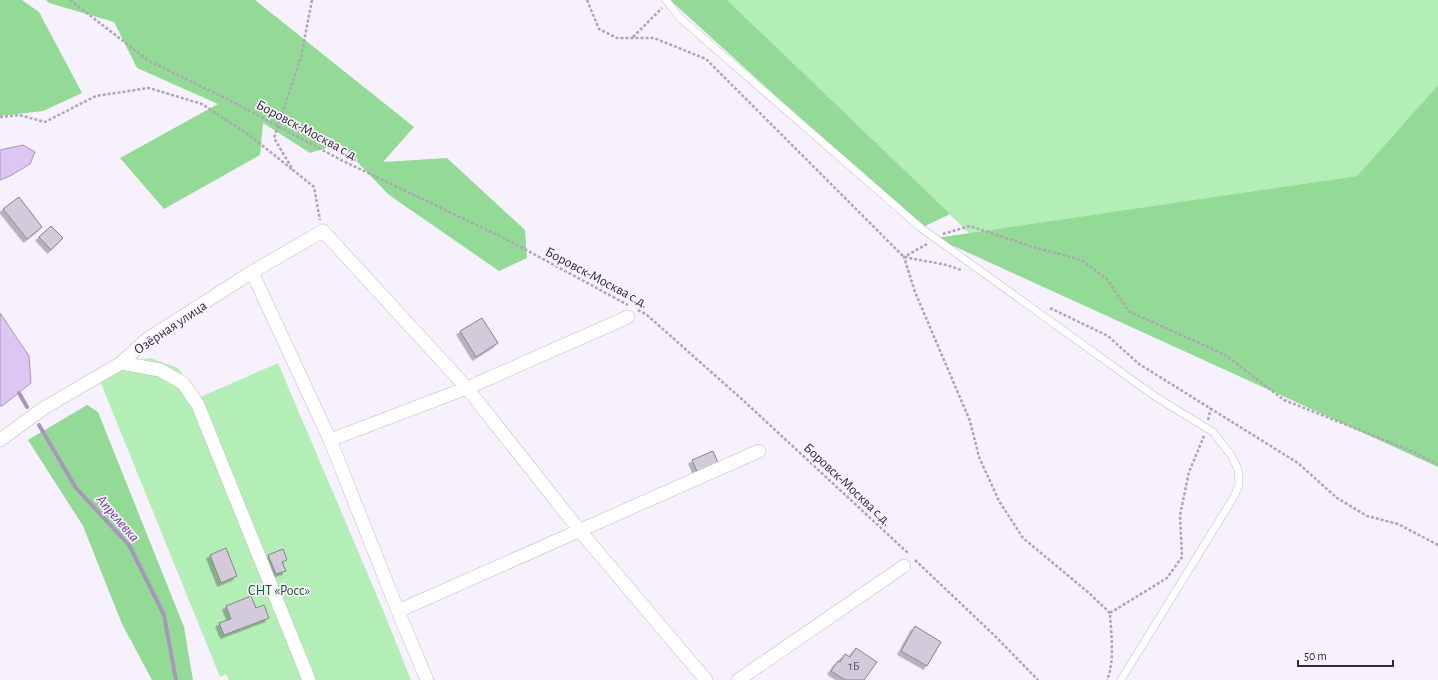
<svg xmlns="http://www.w3.org/2000/svg" width="1438" height="680" font-family="'Alegreya Sans',sans-serif">
<style>
.green{fill:#b4eeb7}
.forest{fill:#93da97}
.water{fill:#ddc5f4;stroke:#a897ba}
.lines{fill:none;stroke-linecap:round;stroke-linejoin:round}
.stream{stroke:#a897ba;stroke-width:4}
.building{fill:#d3cbdb;stroke:#888190;filter:url(#shadow)}
.service-casing{stroke:#c2baca;stroke-width:8}
.minor-casing{stroke:#c2baca;stroke-width:14}
.path{stroke:#aca7b2;stroke-width:2.5;stroke-dasharray:3 2;stroke-linecap:butt}
.service{stroke:#fff;stroke-width:7}
.minor{stroke:#fff;stroke-width:13}
.labels{text-anchor:middle;stroke-width:3.5;stroke-linejoin:round;paint-order:stroke}
.number-label{font-size:12px;fill:#57535c}
.street-label{font-size:14px;fill:#2e2b31;stroke:#f7f1fe}
.park-label{font-size:14px;fill:#135c20;stroke:#f7f1fe}
.water-label{font-size:15px;font-style:italic;fill:#6e3a94;stroke:#f7f1fe}
</style>
<defs>
<filter id="shadow"><feDropShadow dx="-3.5" dy="3.5" stdDeviation="0" flood-color="#0004"/></filter>
</defs>
<rect width="100%" height="100%" fill="#f7f1fe"/>
<path class="green" d="M727,0H1438V85L1357,176L970,234Z
M150,358L178,368L198,398L278,363L383,610L411,680H229L226,674L220,677L96,371Z"/>
<path class="forest" d="M0,0H22L39,12L82,93L43,111L0,116Z
M46,0H255L414,127L383,162L447,158L525,230L527,258L499,271L389,195L340,144L310,153L263,123L260,155L164,209L120,158L218,104L137,68L114,22L49,3Z
M670,0H727L950,214L921,228Z
M1438,85V467L936,238L1357,176Z
M87,405L98,412L184,627L193,680H152L122,624L83,526L28,440Z"/>
<path class="water" d="M23,145L35,152L30,164L10,176L0,180V150Z
M0,313L29,356L31,383L2,406H0Z"/>
<g class="lines">
<path class="stream" d="M19,393L27,407
M39,425L76,488L129,545L164,615L176,680"/>
</g>
<path class="building" d="M19,197L42,227L27,239L3,209Z
M51,226L63,238L51,250L39,237Z
M482,318L498,343L476,357L460,331Z
M713,451L719,465L698,474L692,460Z
M226,548L237,576L221,583L210,555Z
M283,549L287,560L282,562L286,571L276,574L268,555Z
M251,596L256,608L264,605L269,618L224,635L219,623L231,619L226,606Z
M915,626L941,642L927,666L901,651Z
M856,648L877,662L864,680H845L831,671L838,661L840,662L845,654L850,657Z"/>
<g class="lines">
<g class="service-casing">
<path id="service" d="M666,0L680,18L921,228L1156,397L1213,432L1231,455L1238,469L1239,484L1235,495L1121,680"/>
</g>
<g class="minor-casing">
<path id="minor" d="M252,272L330,440L398,611L427,680
M121,363L160,370L183,383L198,405L309,680
M0,440L44,408L121,363L146,340L252,272L323,231L467,388L580,531L706,680
M330,440L467,388L628,317
M398,611L759,451
M738,680L904,566"/>
</g>
<path class="path" d="M70,0L149,61L233,102L343,161L506,239L628,305
M312,0L301,57L274,138L293,170L314,187L320,220
M587,0L599,29L617,38H654L706,59L904,257L947,265L961,270
M633,37L662,8
M0,117L19,115L45,122L96,96L149,88L202,104L249,135L293,170
M943,234L970,226L1030,246L1081,260L1106,278L1130,312L1224,354L1284,400L1407,449L1438,464
M927,244L904,257L915,292L970,421L979,457L999,501L1023,538L1089,593L1110,613C1111,633 1115,662 1107,680
M1050,308L1108,336L1139,364L1298,463L1337,498L1367,516L1398,524L1438,545
M638,310L647,315L745,402L909,554
M1208,420L1211,408
M915,560L995,636L1038,680
M1110,613L1167,578L1182,557L1180,515L1189,472L1204,436"/>
<use href="#service" class="service"/>
<use href="#minor" class="minor"/>
</g>
<g class="labels">
<g class="number-label">
<text x="854" y="670">1Б</text>
</g>
<g class="street-label">
<text transform="translate(308 130) rotate(28)" y="5">Боровск-Москва с.д.</text>
<text transform="translate(597 277) rotate(28)" y="5">Боровск-Москва с.д.</text>
<text transform="translate(170 327) rotate(-34)" y="5">Озёрная улица</text>
<text transform="translate(848 484) rotate(43)" y="5">Боровск-Москва с.д.</text>
</g>
<g class="park-label">
<text x="279" y="595">СНТ «Росс»</text>
</g>
<g class="water-label">
<text transform="translate(118 518) rotate(49)" y="5">Апрелевка</text>
</g>
</g>
<path d="M1298 660v6h95v-6" fill="none" stroke="#2e2b31" stroke-width="2"/>
<text x="1304" y="660" font-size="12" fill="#2e2b31" stroke="#f7f1fe" stroke-width="3" paint-order="stroke">50 m</text>
</svg>
